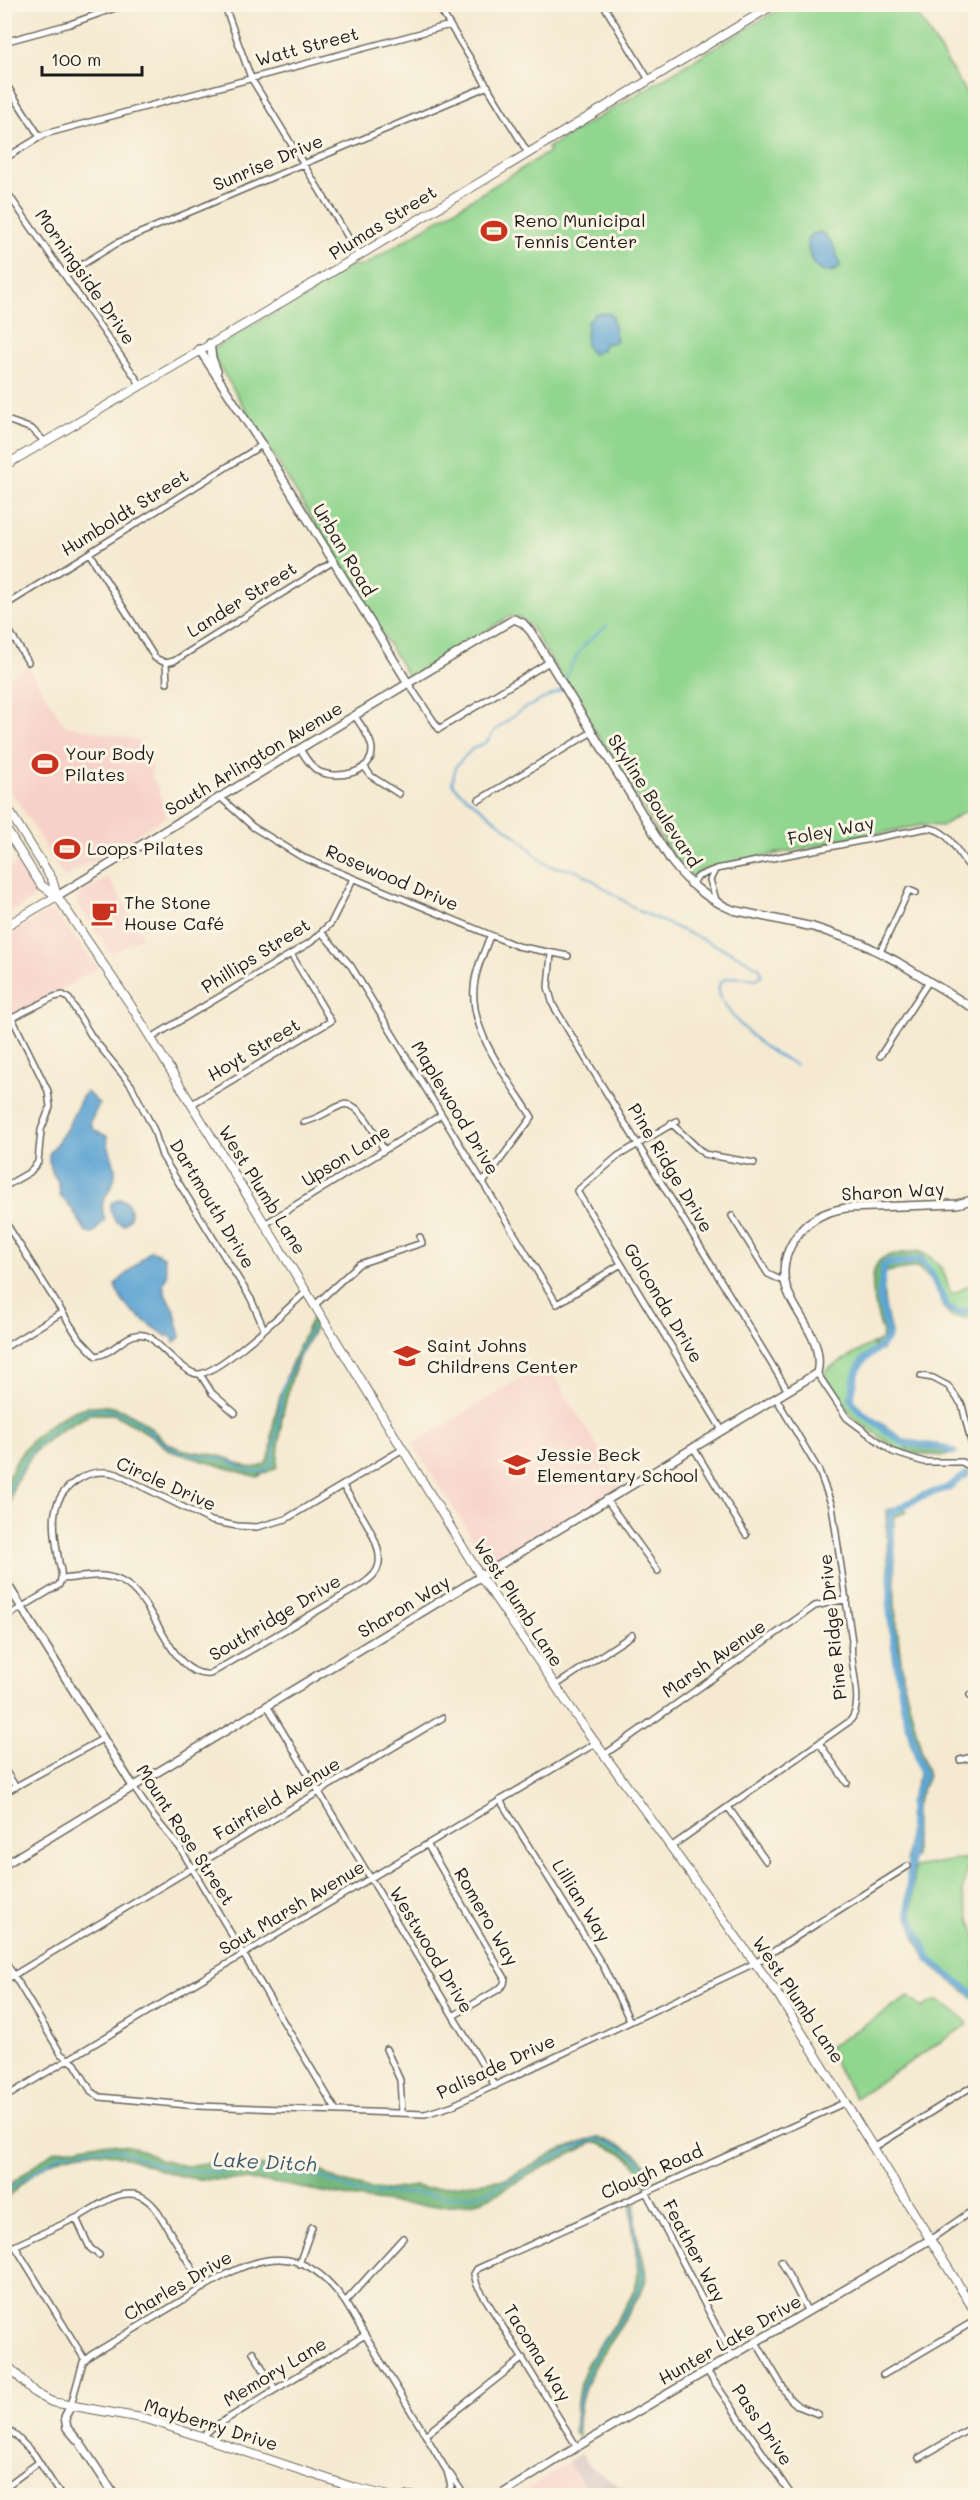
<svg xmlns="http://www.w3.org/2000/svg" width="980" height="2500" font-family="Mali,sans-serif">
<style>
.built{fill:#f7d1c8}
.industrial{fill:#d2bfc0}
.green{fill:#91d68f;stroke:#567956;stroke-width:1.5}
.forest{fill:#74b77a;stroke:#486a4b;stroke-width:1.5}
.water{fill:#5da4d3;stroke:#3c6078;stroke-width:1.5}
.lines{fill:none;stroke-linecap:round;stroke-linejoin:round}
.stream{stroke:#5da4d3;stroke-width:2}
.canal{stroke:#5da4d3;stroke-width:7}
.minor-casing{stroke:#68645b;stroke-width:8}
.tertiary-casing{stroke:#68645b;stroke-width:10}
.secondary-casing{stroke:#68645b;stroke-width:10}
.minor{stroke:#fff;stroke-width:5}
.tertiary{stroke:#fff;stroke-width:7}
.secondary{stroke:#fff;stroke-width:8}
.labels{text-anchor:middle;stroke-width:6;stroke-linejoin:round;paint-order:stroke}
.street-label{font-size:18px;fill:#1c1c1c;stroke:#fcf5e5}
.poi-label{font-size:18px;fill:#1c1c1c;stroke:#fcf5e5;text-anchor:start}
.water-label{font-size:20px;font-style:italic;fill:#39596e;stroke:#fcf5e5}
</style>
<rect width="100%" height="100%" fill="#fcf5e5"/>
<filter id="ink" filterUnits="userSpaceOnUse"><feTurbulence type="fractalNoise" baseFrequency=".0167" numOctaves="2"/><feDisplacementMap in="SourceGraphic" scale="12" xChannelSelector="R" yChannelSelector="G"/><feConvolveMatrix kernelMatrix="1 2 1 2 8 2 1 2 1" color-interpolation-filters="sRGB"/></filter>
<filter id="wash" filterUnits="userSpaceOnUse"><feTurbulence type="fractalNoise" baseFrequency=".008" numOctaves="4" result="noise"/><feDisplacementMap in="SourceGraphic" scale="24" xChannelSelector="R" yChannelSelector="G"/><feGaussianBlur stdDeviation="1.35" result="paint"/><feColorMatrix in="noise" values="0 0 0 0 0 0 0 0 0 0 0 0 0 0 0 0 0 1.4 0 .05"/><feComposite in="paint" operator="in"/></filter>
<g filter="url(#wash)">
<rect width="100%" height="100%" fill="#f5ead1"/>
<path class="built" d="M27,666L65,725L138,740L151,764V776L159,789L166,817L64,878L5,781V680Z
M21,861L37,888V895L5,917V871Z
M108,877L143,936L112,954L76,902L79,895Z
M49,911L55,912L98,968L22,1012H13L5,1006V938Z
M546,1363L622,1486L488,1563L413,1444Z
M568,2462L589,2495L517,2496Z"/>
<path class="industrial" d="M582,2453L590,2467L621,2487L649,2495H589L568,2462Z"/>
<path class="green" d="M786,5H912L975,107V805L942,826L922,825L714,866L699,871L691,878L669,850L530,626L518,617H508L409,678L210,351L352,265L363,266L549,152L547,148Z
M919,1251C931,1256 940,1264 945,1276C948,1283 947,1288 953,1294L975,1282V1318L951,1317L943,1307L934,1278Z
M873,1343L874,1348L882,1350C878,1352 872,1354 869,1357C856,1366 849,1393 857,1406L905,1440L908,1454L897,1449L853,1417L825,1376L826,1370Z
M961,1859L969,1860L962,1893L975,1933V2000C949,1976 933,1976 917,1941L920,1934L912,1912L914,1867Z
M909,1997L922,2008C927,2005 931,2002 936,2001C943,2000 964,2017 968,2024L855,2098L826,2049Z"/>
<path class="forest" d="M919,1251L934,1278L937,1292L931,1280L917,1267L886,1272C880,1293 887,1313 891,1334L882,1350L874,1348L873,1343L881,1340L883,1334C877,1315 861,1265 887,1256C897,1252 909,1253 919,1251Z
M313,1317L317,1325L299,1357L290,1384L282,1417L277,1467L257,1477L170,1451L149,1434L114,1414H90L58,1432L33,1453L13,1488L5,1533C4,1520 3,1505 5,1492C8,1468 24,1446 42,1431C76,1403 107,1395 145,1423C155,1430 161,1441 173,1446C189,1454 209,1451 226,1458C238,1463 251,1472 264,1465C274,1454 271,1439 273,1426C280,1387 295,1353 313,1317Z
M905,1440L943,1445L957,1452L945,1456L908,1454Z
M903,1506L907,1512L894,1517L895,1602L899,1645L904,1683L928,1776L915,1807V1857L907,1860L910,1801L919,1775V1768L910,1741L896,1669L890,1615L886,1510Z
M914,1867L912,1912L920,1934L917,1941L907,1913L909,1870Z
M597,2137C624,2145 647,2154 653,2183L645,2187C638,2157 623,2153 597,2143H592C572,2154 550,2163 531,2174C511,2185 493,2199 470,2203C402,2213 333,2192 267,2182C242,2178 215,2182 190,2178C142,2169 115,2141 63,2157C41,2164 20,2185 5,2200V2188L54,2151L99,2143L129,2146L144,2151L159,2160L186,2166L206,2163L319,2170L337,2180L369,2189L387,2190L416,2186L425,2189L506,2179L553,2153Z
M636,2201C635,2209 634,2216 635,2224C636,2238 649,2272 645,2283C621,2340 575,2367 578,2437L574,2432C576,2412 577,2387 585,2368C597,2342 631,2308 637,2281C641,2262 630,2228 631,2204Z"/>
<path class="water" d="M820,232C833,240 837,252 840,266C837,270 833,272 827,272C811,271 809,253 807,241L810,235Z
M596,313H607L612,315L617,342L604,344L602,350L593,354C580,345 588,335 587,322Z
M87,1092L99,1104L90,1123L94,1130L107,1136C107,1150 116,1160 115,1174C114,1194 96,1195 105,1219L93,1234L87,1233L70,1206L60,1196L59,1183L53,1174L49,1161V1154L66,1130L82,1097Z
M120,1199L126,1201L130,1208V1218L124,1225L115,1221L110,1210L111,1203Z
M151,1250L164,1257L167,1275L163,1284L166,1296L174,1309L181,1336L174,1343L172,1336H166C146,1320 123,1312 115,1285Z"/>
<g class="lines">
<path class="stream" d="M564,682C576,654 582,644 607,626
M562,687L560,691L521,710L493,732L487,742L473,748L456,766L452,783L458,790L521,840L543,862L549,866L579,871L639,911L733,953L760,968L762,975L756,979C681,966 738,1025 763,1046C772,1054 785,1058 796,1065
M4,1509C11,1478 25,1453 50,1432C82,1404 113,1401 148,1430C156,1437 163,1444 173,1449C189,1457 209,1455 226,1461C239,1465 251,1475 264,1471L272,1463L283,1387L312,1328
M4,2193L63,2153L105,2148L120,2150L160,2166L187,2171L269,2173L320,2177L360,2193L371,2194L414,2193L450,2197L480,2194L490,2191L562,2153L596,2139C624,2147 642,2154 649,2183
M576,2430C577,2400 586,2367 604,2342C617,2324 633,2306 641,2284C646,2270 630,2228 633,2205"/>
<path class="canal" d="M953,1452L942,1448L902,1442L860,1411L851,1399C854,1385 854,1369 865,1359C874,1350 882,1349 888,1336L880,1297L884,1266L890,1262C900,1266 910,1259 922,1261L929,1270L948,1309L960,1313L976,1308
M967,1474L947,1488L922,1496L890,1513L892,1555L890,1612L895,1651L904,1708L923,1776L912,1802L909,1912L929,1959L948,1975L976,1995"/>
</g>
</g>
<g filter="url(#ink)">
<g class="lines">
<g class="minor-casing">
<path id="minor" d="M224,4L251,78L359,255
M437,4L528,153
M603,4L649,80
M4,42L70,24L126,4
M4,81L40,137
M4,159L45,134L450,25
M4,188L140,384
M65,275L119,242L488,86
M4,419L32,429L44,441
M89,553L155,658L166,663
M4,606L262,445
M4,622L28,662
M166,663L174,661L334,561
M166,663L167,683
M408,683L439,729L549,662
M300,749C305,757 310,766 318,771C335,780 372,774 372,750C372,739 361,726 355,716
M364,766L371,776L399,794
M220,797L253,827L302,857L517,946L568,956
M479,800L592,732
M715,870L710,880L716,900
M690,884L699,876L716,869L927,828C953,829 957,859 976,873
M322,933L351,966L557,1304L621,1264
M880,952L909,890L916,893
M551,954L548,987L553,1005L788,1391
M4,1010L12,1018L48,1091L50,1107L41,1130L38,1162L30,1172L4,1187
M12,1018L54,997L63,995L69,999L92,1037L131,1085L154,1130L162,1156L251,1299L264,1329
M151,1038L311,942L331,923L353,879
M880,1056L929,981
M192,1104L331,1021L291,954
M677,1121L618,1156L577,1191L722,1430
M304,1122C319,1119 329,1110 342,1105C360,1099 377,1138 384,1150
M671,1123L704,1154L754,1163
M483,1183L532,1117C509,1080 470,1033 474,988C475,970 484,953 490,936
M732,1216L768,1274L785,1282
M4,1220L78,1337L96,1356C116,1354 128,1326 150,1337C160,1346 184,1372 197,1374C216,1377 290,1306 307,1291
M265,1224L441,1115
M315,1305L359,1264L422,1243L420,1237
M4,1348L61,1313
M817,1373L847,1418L893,1452L924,1462H962L976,1470
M200,1374L212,1393L235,1413
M921,1376L933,1378L948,1386L962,1405L973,1450V1467
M693,1447L746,1535
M606,1499L658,1571
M62,1579C83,1578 101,1571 121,1581C157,1598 169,1678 210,1674L363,1584C369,1579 376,1575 378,1567C386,1545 354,1504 343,1486
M4,1618L59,1585C63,1577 61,1570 59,1562C54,1531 46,1501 76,1481C88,1472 103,1470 117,1474L211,1521L237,1526L257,1527L286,1519L403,1449
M555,1686L632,1635
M970,1695L976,1691
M268,1707L495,2086
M819,1743L847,1783
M604,1755L815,1606L847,1599
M960,1760L976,1756
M4,1769L16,1787
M134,1788L154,1817L180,1848L336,2110
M4,1793L104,1738
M500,1800L603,1966L630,2021
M728,1807L766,1861
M427,1844L505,1978L504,1984L499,1989L453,2016
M672,1846L850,1721C866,1702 848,1665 852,1641L832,1506L819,1471L776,1398
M4,1959L61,2054L75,2064L91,2091L100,2097L198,2106L425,2114L451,2106L755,1963L908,1866
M4,1981L442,1718
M386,2049L400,2080L402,2113
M4,2098L596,1743
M875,2147L976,2084
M646,2192L732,2356
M76,2218L90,2248L99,2255
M931,2239L976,2208
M15,2246L85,2360
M4,2251C28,2239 53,2229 78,2217C94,2209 111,2194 129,2194C141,2193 149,2200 156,2209L204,2288
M781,2261L808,2312
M299,2264L312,2227
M345,2302L403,2238
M756,2342L790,2399L798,2406L818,2414
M253,2352L275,2389
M707,2371L792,2496
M883,2375L976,2320
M71,2405L83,2362L91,2355C120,2338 149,2320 178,2303C237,2267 293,2226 345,2302L447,2471L451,2486L446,2496
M4,2424L34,2454L61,2496
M425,2435L523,2358
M202,2437L212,2428L365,2335
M577,2447L477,2285L474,2274L477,2269L846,2102
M919,2458L976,2425
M450,2474L465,2496
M4,2488L39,2462"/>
</g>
<g class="tertiary-casing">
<path id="tertiary" d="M210,343L212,358L217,371
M199,349L262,445L408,683
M57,896L514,619L523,623L531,632L671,861C689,884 707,899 733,910L813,927L861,943L896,961L976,1010
M4,1579L134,1788
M4,1865L817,1373C829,1323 756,1295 796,1237C808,1219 826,1211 846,1208L957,1204L976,1199
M71,2405L65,2417L67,2428L80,2443L115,2496
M499,2496L577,2447L931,2239"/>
</g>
<g class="secondary-casing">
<path id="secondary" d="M4,466L259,316L775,4
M4,803L52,879L57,896L130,1004L481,1577L579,1720L779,1996L976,2313
M4,826L41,885L57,896
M4,927L57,896
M4,2362L35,2393L52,2402L147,2419L355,2488L389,2496
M407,2496H424"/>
</g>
<use href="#minor" class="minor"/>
<use href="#tertiary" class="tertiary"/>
<use href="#secondary" class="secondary"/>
</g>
</g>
<defs>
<g id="stadium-bare" transform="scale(2.07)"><path d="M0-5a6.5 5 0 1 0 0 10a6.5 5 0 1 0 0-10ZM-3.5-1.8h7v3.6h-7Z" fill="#c8321e" stroke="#fcf5e5" stroke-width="2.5" paint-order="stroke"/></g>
<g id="cafe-bare" transform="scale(2.07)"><path d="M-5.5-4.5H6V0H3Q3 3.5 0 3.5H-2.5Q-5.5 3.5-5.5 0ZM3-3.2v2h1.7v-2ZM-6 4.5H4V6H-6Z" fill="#c8321e" stroke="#fcf5e5" stroke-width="2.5" paint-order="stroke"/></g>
<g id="school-bare" transform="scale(2.07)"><path d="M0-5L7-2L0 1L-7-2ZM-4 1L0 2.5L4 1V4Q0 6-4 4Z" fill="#c8321e" stroke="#fcf5e5" stroke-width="2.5" paint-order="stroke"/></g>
</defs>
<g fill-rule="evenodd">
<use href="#stadium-bare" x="494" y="231"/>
<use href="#stadium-bare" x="45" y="764"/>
<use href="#stadium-bare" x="67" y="849"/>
<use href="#cafe-bare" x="104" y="913"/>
<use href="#school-bare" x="407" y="1356"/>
<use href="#school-bare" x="517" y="1465"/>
</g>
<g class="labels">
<g class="street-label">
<text transform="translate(307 47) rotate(-15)" y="6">Watt Street</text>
<text transform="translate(268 163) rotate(-23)" y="6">Sunrise Drive</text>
<text transform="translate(383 223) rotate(-32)" y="6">Plumas Street</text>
<text transform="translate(85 277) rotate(55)" y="6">Morningside Drive</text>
<text transform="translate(125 513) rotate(-32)" y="6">Humboldt Street</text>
<text transform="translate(344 550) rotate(59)" y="6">Urban Road</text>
<text transform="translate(242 600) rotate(-32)" y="6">Lander Street</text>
<text transform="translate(254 759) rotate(-31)" y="6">South Arlington Avenue</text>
<text transform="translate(654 801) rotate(57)" y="6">Skyline Boulevard</text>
<text transform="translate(831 831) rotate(-11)" y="6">Foley Way</text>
<text transform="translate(392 878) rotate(23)" y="6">Rosewood Drive</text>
<text transform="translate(256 956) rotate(-32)" y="6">Phillips Street</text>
<text transform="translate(254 1050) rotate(-31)" y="6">Hoyt Street</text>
<text transform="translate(455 1108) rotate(59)" y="6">Maplewood Drive</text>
<text transform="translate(346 1156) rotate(-32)" y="6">Upson Lane</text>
<text transform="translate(670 1168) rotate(59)" y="6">Pine Ridge Drive</text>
<text transform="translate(262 1190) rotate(58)" y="6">West Plumb Lane</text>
<text transform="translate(893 1192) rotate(-3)" y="6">Sharon Way</text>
<text transform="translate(212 1204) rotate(59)" y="6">Dartmouth Drive</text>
<text transform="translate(663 1303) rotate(59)" y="6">Golconda Drive</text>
<text transform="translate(166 1484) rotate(24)" y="6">Circle Drive</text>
<text transform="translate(518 1603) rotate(57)" y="6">West Plumb Lane</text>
<text transform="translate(404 1607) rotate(-31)" y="6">Sharon Way</text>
<text transform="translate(275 1618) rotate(-31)" y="6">Southridge Drive</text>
<text transform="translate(833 1627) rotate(-96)" y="6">Pine Ridge Drive</text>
<text transform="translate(714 1659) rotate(-35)" y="6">Marsh Avenue</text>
<text transform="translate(277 1799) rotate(-31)" y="6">Fairfield Avenue</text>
<text transform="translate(185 1835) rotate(57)" y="6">Mount Rose Street</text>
<text transform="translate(581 1901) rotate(58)" y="6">Lillian Way</text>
<text transform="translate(292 1908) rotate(-31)" y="6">Sout Marsh Avenue</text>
<text transform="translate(486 1917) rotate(60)" y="6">Romero Way</text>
<text transform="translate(431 1950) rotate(59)" y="6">Westwood Drive</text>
<text transform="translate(798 2000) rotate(56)" y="6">West Plumb Lane</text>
<text transform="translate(496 2067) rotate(-25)" y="6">Palisade Drive</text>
<text transform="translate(652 2172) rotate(-24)" y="6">Clough Road</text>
<text transform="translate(694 2251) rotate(62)" y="6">Feather Way</text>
<text transform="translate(178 2286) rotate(-30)" y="6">Charles Drive</text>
<text transform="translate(730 2340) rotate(-30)" y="6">Hunter Lake Drive</text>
<text transform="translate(537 2353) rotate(58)" y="6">Tacoma Way</text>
<text transform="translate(275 2372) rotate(-31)" y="6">Memory Lane</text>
<text transform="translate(211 2425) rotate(17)" y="6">Mayberry Drive</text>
<text transform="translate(762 2425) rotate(56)" y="6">Pass Drive</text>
</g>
<g class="poi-label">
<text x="514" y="227">Reno Municipal<tspan x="514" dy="21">Tennis Center</tspan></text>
<text x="65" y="760">Your Body<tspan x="65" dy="21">Pilates</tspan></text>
<text x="87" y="855">Loops Pilates</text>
<text x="124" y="909">The Stone<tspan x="124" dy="21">House Café</tspan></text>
<text x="427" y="1352">Saint Johns<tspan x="427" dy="21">Childrens Center</tspan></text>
<text x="537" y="1461">Jessie Beck<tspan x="537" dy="21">Elementary School</tspan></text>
</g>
<g class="water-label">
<text transform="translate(265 2162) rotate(3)" y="7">Lake Ditch</text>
</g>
</g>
<rect width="980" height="2500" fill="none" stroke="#fcf5e5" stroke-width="24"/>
<path d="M42 66v9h100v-9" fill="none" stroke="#1c1c1c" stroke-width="3"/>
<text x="51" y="66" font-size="18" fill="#1c1c1c" stroke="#fcf5e5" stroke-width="4.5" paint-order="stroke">100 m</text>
</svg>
